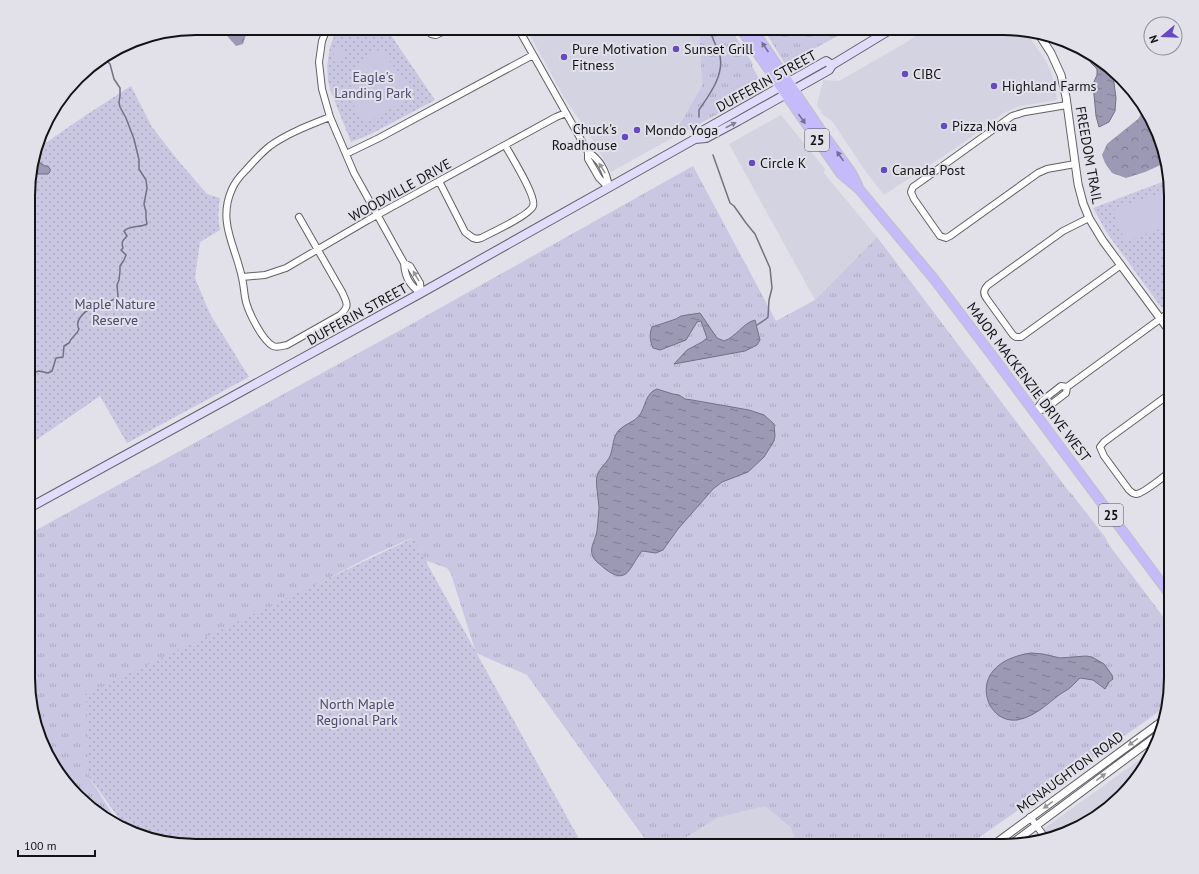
<svg xmlns="http://www.w3.org/2000/svg" width="1199" height="874" font-family="'PT Sans',sans-serif">
<style>
.built{fill:#d4d3e1}
.grass{fill:url(#grass-tufts)}
.forest{fill:url(#forest-crowns)}
.park{fill:url(#park-dots)}
.pitch{fill:#c9c7e1}
.water{fill:url(#water-ripples);stroke:#737185}
.lines{fill:none;stroke-linecap:round;stroke-linejoin:round}
.stream{stroke:#737185;stroke-width:1.5}
.minor-casing{stroke:#626167;stroke-width:8}
.tertiary-casing{stroke:#626167;stroke-width:9}
.secondary-casing{stroke:#626167;stroke-width:10}
.primary-casing{stroke:#c2c2c2;stroke-width:11}
.minor{stroke:#fff;stroke-width:6}
.tertiary{stroke:#fff;stroke-width:7}
.secondary{stroke:#e2dcfc;stroke-width:8}
.primary{stroke:#c5bafa;stroke-width:9}
.oneway{fill:#756f93}
.oneway2{fill:#858294}
.oneway3{fill:#959596}
.poi-dot{fill:#6749c2;stroke:#e2e1e9;stroke-width:1.5}
.labels{text-anchor:middle;stroke-width:4;stroke-linejoin:round;paint-order:stroke}
.shield{fill:#e2e1e9;stroke:#515155;stroke-width:1}
.shield-label{font-size:13px;font-weight:bold;fill:#131316}
.poi-label{font-size:14px;fill:#131316;stroke:#e2e1e9;text-anchor:start}
.park-label{font-size:14px;fill:#4e4873;stroke:#e2e1e9}
.street-label{font-size:14px;fill:#131316;stroke:#e2e1e9}
.rim{fill:none;stroke:#131316;stroke-width:2}
</style>
<defs>
<pattern id="grass-tufts" width="24" height="20" patternUnits="userSpaceOnUse"><rect width="24" height="20" fill="#c9c7e1"/><path d="M3 7l-1-3M5 7V3M7 7l1-3M15 17l-1-3M17 17v-4M19 17l1-3" fill="none" stroke="#acaac0"/></pattern>
<pattern id="forest-crowns" width="20" height="18" patternUnits="userSpaceOnUse"><rect width="20" height="18" fill="#9b99b4"/><path d="M2 6a3 3 0 1 1 6 0M12 15a3 3 0 1 1 6 0" fill="none" stroke="#7d7c91"/></pattern>
<pattern id="park-dots" width="8" height="8" patternUnits="userSpaceOnUse"><rect width="8" height="8" fill="#c9c7e1"/><path d="M2 2h.1M6 6h.1" fill="none" stroke="#acaac0" stroke-width="1.8" stroke-linecap="round"/></pattern>
<pattern id="water-ripples" width="26" height="14" patternUnits="userSpaceOnUse"><rect width="26" height="14" fill="#9c99b5"/><path d="M2 4q2-2 4 0t4 0M15 11q2-2 4 0t4 0" fill="none" stroke="#7e7c92"/></pattern>
</defs>
<rect width="100%" height="100%" fill="#e2e1e9"/>
<path class="built" d="M526,28H699L702,86L672,138L611,172L586,129L565,99Z
M928,28H1014L1025,31L1044,58L1050,69L1055,84L1057,99V100L1021,106L1010,110L1002,114L959,146L884,195L866,172L832,121L820,113L822,112L817,106L823,80L839,81L905,43Z
M781,115L825,169L824,173L877,237L815,300L729,144Z
M1149,753L1150,754L1136,781L1078,829L1028,840Z
M765,806L791,828L797,846H672L717,818Z"/>
<path class="grass" d="M699,28H730L753,64L752,66L758,77L756,83L757,88L754,94L692,128L685,131L677,129L702,86Z
M763,28H853L785,64Z
M693,166L776,321L815,300L877,237L1070,493H1071L1105,537L1109,545L1171,627V689L1167,706L967,846H797L791,828L765,806L717,818L672,846H650L527,675L476,653L451,574L447,568L424,560L412,538L373,555L214,638L89,777L116,820L123,828L93,811L50,762L29,700V534L140,473L141,471L147,469L417,321Z"/>
<path class="forest" d="M220,28H251L246,35L243,44L236,46Z
M1144,110L1154,121L1165,163L1145,172L1126,178L1112,173L1105,163L1102,155L1107,144L1138,119Z"/>
<path class="park" d="M337,28H386L435,100L371,134L351,142L331,92L328,81L327,66L330,47Z
M131,86L152,127L176,158L207,194L220,198C218,209 218,220 220,230L200,242L195,278L210,314L249,377L127,443L100,396L29,445V174L37,149L86,115Z
M1165,181L1171,189V301L1163,307H1161L1107,233L1093,208Z
M413,538L583,846H185L132,833L129,832L89,777L86,694Z"/>
<path class="pitch" d="M339,47H343C344,53 344,59 339,63H335L333,59L334,48Z
M380,49L414,92L412,96L365,124C362,119 358,114 355,108C347,93 350,74 361,62C366,57 374,53 380,49Z
M1163,192L1171,214V225L1125,242L1113,210Z"/>
<path class="water" d="M1086,52L1106,63L1110,68L1113,75L1116,98L1115,111L1109,122L1099,127L1096,116L1093,84L1097,75V69L1091,63Z
M39,162L45,166H48L50,169V172L48,174H38L36,165L37,163Z
M700,313L717,338L724,341C736,337 743,323 755,320L760,340L757,345L745,351L674,364L687,350L702,342L707,338L701,321L697,322L686,340L660,350L653,348C650,341 649,335 652,327L676,319L681,316Z
M657,389L673,394L679,395L685,399L692,400L749,410L764,415L774,424L775,436L774,441L764,457L748,472L722,482L713,489L678,529L663,550L656,553L642,551C629,567 628,587 604,568C600,564 593,560 592,554C590,546 596,539 597,531C598,524 598,516 599,509C599,502 595,481 597,476C599,468 607,463 610,456C614,446 612,438 619,430C625,424 634,422 639,416C646,407 645,393 657,389Z
M1031,653L1043,654L1060,658L1086,656L1092,657L1104,664L1112,675L1113,679L1109,682L1105,689L1093,680L1080,678C1077,681 1074,684 1071,687C1068,690 1063,692 1059,695C1046,705 1034,717 1017,720C991,723 977,690 993,671C1002,660 1017,655 1031,653Z"/>
<g class="lines">
<path class="stream" d="M699,117V110C710,94 726,73 719,52C716,44 710,37 711,28
M713,155L730,203L734,206L746,223L755,234L770,268L772,288L769,300L768,317L766,319L757,325
M29,374L39,371L48,373L52,371L56,358L63,357L64,346L69,343C71,337 77,335 79,329C74,321 84,312 91,308C99,303 110,303 118,297L117,285L119,280L120,271V266L124,260L126,255L121,250L123,248C121,242 123,240 127,236L124,231C130,225 140,228 147,224L146,218V212L144,204L147,188L146,180L139,169V160L134,139L126,118L120,107L119,102L120,96V88L114,79L110,64L104,58"/>
<g class="minor-casing">
<path id="minor" d="M327,28L322,41L319,62L322,89L330,117L354,173L404,263C405,277 409,285 421,293
M427,28L431,34L436,35L451,28
M518,28L588,152C601,160 607,173 609,188
M1067,105L1025,112L1012,116L923,180L913,187L911,192L914,199L940,236L946,238L950,236L1038,173L1047,169L1075,164
M588,152V159L599,178L609,188
M346,154L379,138L533,55
M439,181L465,232L473,238L477,239L481,238C491,233 530,215 533,206C537,197 511,156 505,145
M299,217L342,292C347,303 350,306 340,315L287,345C282,346 277,348 273,346C262,340 249,313 246,302C244,294 244,286 242,278C236,247 217,222 232,189C235,182 241,175 246,170C254,161 261,153 270,146C288,133 310,125 330,117
M1089,218L1063,231L988,285C983,290 983,294 987,299L1013,335L1016,337H1021L1121,265
M404,263L410,266L420,283L421,293
M242,277L265,275L286,268L368,220L556,117L566,113
M1171,393L1104,442L1100,447L1104,456L1129,490C1131,492 1133,494 1136,494C1143,494 1164,476 1171,471
M1035,412L1043,400L1061,386L1067,387L1171,311
M1035,412L1045,409L1066,393L1067,387
M1030,817L1044,836"/>
</g>
<g class="tertiary-casing">
<path id="tertiary" d="M1038,33L1051,53L1061,75L1066,97L1078,184L1083,203L1089,218L1103,241L1171,333
M1010,845L1162,732
M992,846L1165,719"/>
</g>
<g class="secondary-casing">
<path id="secondary" d="M695,139L706,138L738,121L829,70L832,65L893,28
M29,508L421,293L695,139L702,131L826,61L832,65"/>
</g>
<g class="primary-casing">
<path id="primary" d="M740,28L841,174L859,189L934,279L991,354L1171,596
M752,28L824,135L851,172L858,186"/>
</g>
<use href="#minor" class="minor"/>
<use href="#tertiary" class="tertiary"/>
<use href="#secondary" class="secondary"/>
<use href="#primary" class="primary"/>
</g>
<defs><path id="oneway-solid" d="M-6-.8H1V-3.2L6.5 0L1 3.2V.8H-6Z"/></defs>
<g class="oneway">
<use href="#oneway-solid" transform="translate(765 47) rotate(-124)"/>
<use href="#oneway-solid" transform="translate(802 119) rotate(55)"/>
<use href="#oneway-solid" transform="translate(840 156) rotate(-125)"/>
</g>
<use class="oneway2" href="#oneway-solid" transform="translate(731 125) rotate(-27)"/>
<g class="oneway3">
<use href="#oneway-solid" transform="translate(602 168) rotate(-122)"/>
<use href="#oneway-solid" transform="translate(416 276) rotate(-120)"/>
<use href="#oneway-solid" transform="translate(1133 742) rotate(144)"/>
<use href="#oneway-solid" transform="translate(1101 777) rotate(-37)"/>
<use href="#oneway-solid" transform="translate(1048 805) rotate(144)"/>
</g>
<g class="poi-dot">
<circle cx="676" cy="49" r="4"/>
<circle cx="564" cy="57" r="4"/>
<circle cx="905" cy="74" r="4"/>
<circle cx="994" cy="86" r="4"/>
<circle cx="944" cy="126" r="4"/>
<circle cx="637" cy="130" r="4"/>
<circle cx="625" cy="137" r="4"/>
<circle cx="752" cy="163" r="4"/>
<circle cx="884" cy="170" r="4"/>
</g>
<g class="labels">
<g class="shield">
<rect x="805" y="129" width="24" height="22" rx="3"/>
<rect x="1099" y="504" width="24" height="22" rx="3"/>
</g>
<g class="shield-label">
<text x="817" y="145">25</text>
<text x="1111" y="520">25</text>
</g>
<g class="poi-label">
<text x="572" y="54">Pure Motivation<tspan x="572" dy="16">Fitness</tspan></text>
<text x="684" y="54">Sunset Grill</text>
<text x="913" y="79">CIBC</text>
<text x="1002" y="91">Highland Farms</text>
<text x="952" y="131">Pizza Nova</text>
<text x="617" y="134" text-anchor="end">Chuck's<tspan x="617" dy="16">Roadhouse</tspan></text>
<text x="645" y="135">Mondo Yoga</text>
<text x="760" y="168">Circle K</text>
<text x="892" y="175">Canada Post</text>
</g>
<g class="park-label">
<text x="373" y="82">Eagle's<tspan x="373" dy="16">Landing Park</tspan></text>
<text x="115" y="309">Maple Nature<tspan x="115" dy="16">Reserve</tspan></text>
<text x="357" y="709">North Maple<tspan x="357" dy="16">Regional Park</tspan></text>
</g>
<g class="street-label">
<text transform="translate(766 81) rotate(-29)" y="5">DUFFERIN STREET</text>
<text transform="translate(1089 155) rotate(80)" y="5">FREEDOM TRAIL</text>
<text transform="translate(400 190) rotate(-29)" y="5">WOODVILLE DRIVE</text>
<text transform="translate(357 314) rotate(-29)" y="5">DUFFERIN STREET</text>
<text transform="translate(1029 382) rotate(53)" y="5">MAJOR MACKENZIE DRIVE WEST</text>
<text transform="translate(1070 772) rotate(-36)" y="5">MCNAUGHTON ROAD</text>
</g>
</g>
<path d="M0 0H1199V874H0ZM196 35H1003A161 161 0 0 1 1164 196V678A161 161 0 0 1 1003 839H196A161 161 0 0 1 35 678V196A161 161 0 0 1 196 35Z" fill="#e2e1e9" fill-rule="evenodd"/>
<path class="rim" d="M196 35H1003A161 161 0 0 1 1164 196V678A161 161 0 0 1 1003 839H196A161 161 0 0 1 35 678V196A161 161 0 0 1 196 35Z"/>
<g transform="translate(1163 36) rotate(251)"><circle r="19" fill="#e2e1e9" stroke="#8f8f95"/>
<path d="M0-3L7 15L0 10L-7 15Z" fill="#6749c2"/>
<text y="-6" font-size="11" font-weight="bold" text-anchor="middle" fill="#131316">N</text>
</g>
<path d="M18 850v6h77v-6" fill="none" stroke="#131316" stroke-width="2"/>
<text x="24" y="850" font-size="12" fill="#131316" stroke="#e2e1e9" stroke-width="3" paint-order="stroke">100 m</text>
</svg>
